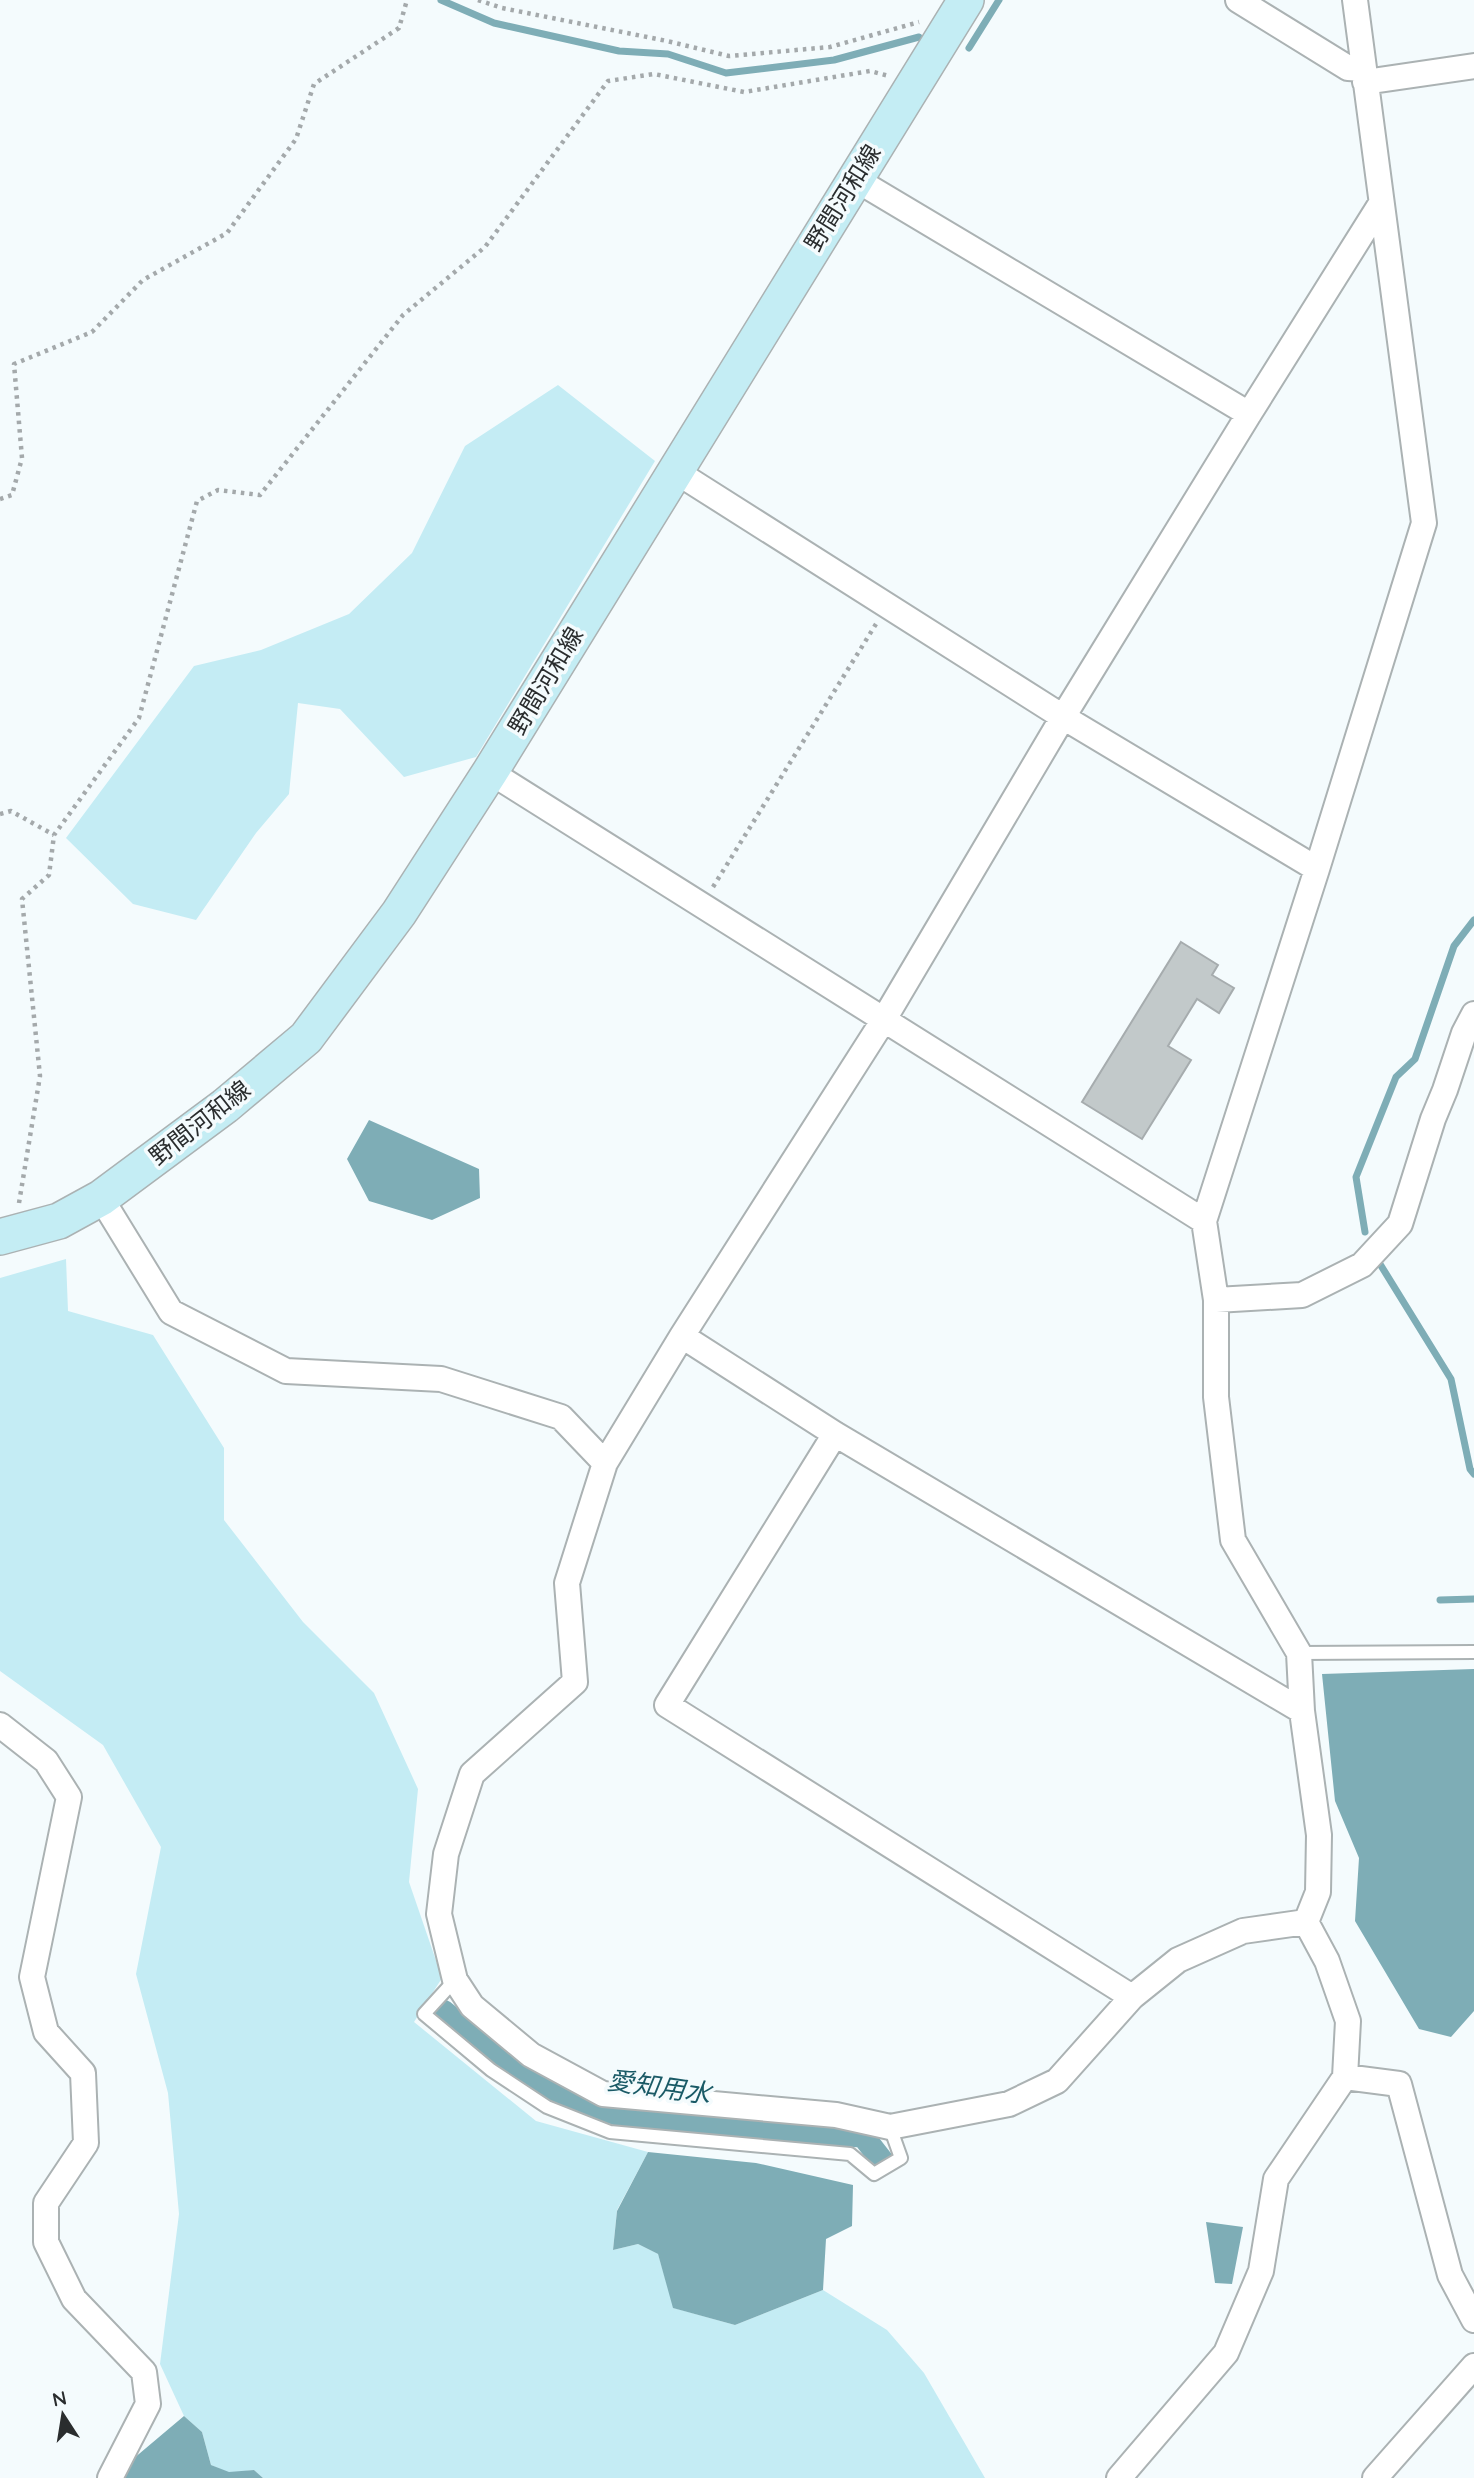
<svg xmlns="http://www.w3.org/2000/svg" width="1474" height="2478" font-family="Quicksand,'Noto Sans JP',sans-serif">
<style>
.green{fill:#c4ecf4}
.water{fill:#7eadb6}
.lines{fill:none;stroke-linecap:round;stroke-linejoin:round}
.stream{stroke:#7eadb6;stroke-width:7}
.canal{stroke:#7eadb6;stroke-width:23}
.building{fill:#c2c9ca;stroke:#a6acae;stroke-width:2}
.lane-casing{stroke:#abb2b3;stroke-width:16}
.street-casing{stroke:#abb2b3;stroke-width:28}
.secondary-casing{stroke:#abb2b3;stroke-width:38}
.path{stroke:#a4a9ab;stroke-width:4.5;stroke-dasharray:3.5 5;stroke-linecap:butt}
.lane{stroke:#fff;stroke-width:12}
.street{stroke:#fff;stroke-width:24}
.secondary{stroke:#c4edf4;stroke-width:35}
.labels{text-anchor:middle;stroke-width:7;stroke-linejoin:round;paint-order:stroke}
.street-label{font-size:24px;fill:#2a2d2e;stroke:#f4fbfd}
.water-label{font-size:26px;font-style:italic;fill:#1a5a66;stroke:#f4fbfd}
</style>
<rect width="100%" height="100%" fill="#f4fbfd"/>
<path class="green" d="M558,385L655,461L476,757L404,777L340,709L298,703L289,794L256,833L196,920L133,904L66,838L194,666L261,650L349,614L412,553L465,446Z
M66,1259L68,1311L153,1335L224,1448V1520L303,1622L374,1693L418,1789L409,1882L442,1978L414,2022L536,2121L648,2152L617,2210L613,2250L638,2244L658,2254L674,2308L735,2325L823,2290L887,2330L924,2373L985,2478H263L254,2470L229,2473L211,2465L202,2432L184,2416L160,2364L179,2214L168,2093L136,1974L161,1847L103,1745L0,1671V1278Z"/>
<path class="water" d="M369,1120L479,1169L480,1198L432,1220L369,1201L347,1159Z
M1474,1669V2011L1451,2037L1419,2029L1355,1921L1359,1858L1335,1801L1322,1674Z
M648,2152L756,2163L853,2185L852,2226L826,2239L823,2290L735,2325L673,2308L658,2254L638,2244L613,2250L617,2211Z
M1206,2222L1243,2227L1232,2284L1215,2283Z
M184,2416L202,2432L211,2465L229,2472L254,2470L263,2478H124L133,2459Z"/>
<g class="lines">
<path class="stream" d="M441,0L494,23L619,51L668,54L726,73L834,60L919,37
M969,48L999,0
M1365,1232L1356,1177L1396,1077L1415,1059L1454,946L1474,920
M1380,1264L1451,1379L1470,1469L1474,1474
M1440,1600L1474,1599"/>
<path class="canal" d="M443,2011L519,2072L568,2098L617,2114L789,2132L863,2136L884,2163"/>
</g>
<path class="building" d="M1181,942L1218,965L1212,975L1234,988L1219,1013L1197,999L1168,1046L1191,1060L1142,1139L1082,1102Z"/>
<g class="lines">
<g class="lane-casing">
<path id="lane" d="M1299,1653L1474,1652
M455,1980L424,2014L491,2070L547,2107L610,2132L850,2154L874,2174L901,2158L890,2127"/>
</g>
<g class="street-casing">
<path id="street" d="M1238,0L1348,68L1364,69
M1365,82L1474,66
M855,179L1249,414
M675,471L1063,717L1317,869
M490,772L1204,1221
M101,1198L171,1312L286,1371L441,1379L561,1417L605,1463
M1216,1300L1302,1295L1362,1265L1400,1224L1433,1119L1445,1090L1464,1033L1474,1014
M682,1336L835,1434L1302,1711
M835,1434L667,1705L1132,1997
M0,1725L46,1761L69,1797L32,1977L46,2032L83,2073L86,2143L46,2203V2242L74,2299L144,2372L148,2404L110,2478
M1306,1922L1243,1931L1178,1960L1132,1997L1057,2081L1009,2104L890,2127L836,2115L603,2094L531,2055L472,2006L455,1980L439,1914L446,1854L472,1774L575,1682L567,1583L605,1463L682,1336L883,1021L1063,717L1249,414L1380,205
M1306,1922L1318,1892L1319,1835L1302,1711L1299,1653L1233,1540L1216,1397V1300L1204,1221L1317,869L1424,523L1355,0
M1345,2077L1399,2084L1450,2275L1474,2320
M1119,2478L1226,2353L1261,2271L1276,2179L1345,2077L1348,2021L1327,1961L1306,1922
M1375,2478L1474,2366"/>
</g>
<g class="secondary-casing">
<path id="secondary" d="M0,1237L59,1221L101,1198L225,1106L306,1038L399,913L490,772L966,0"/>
</g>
<path class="path" d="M478,0L502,8L667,41L729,56L830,47L919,22
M0,499L12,495L22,458L14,364L92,332L143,280L227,233L296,139L314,84L399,28L407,0
M0,814L11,811L54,835
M713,887L876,624
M19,1203L40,1076L22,899L49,875L54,835L139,718L197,501L218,490L260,495L403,315L485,247L608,81L654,74L744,92L870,71L889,76"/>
<use href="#lane" class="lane"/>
<use href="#street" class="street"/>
<use href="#secondary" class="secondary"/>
</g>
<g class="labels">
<g class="street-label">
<text transform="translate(843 198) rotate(-58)" y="8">野間河和線</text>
<text transform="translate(546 681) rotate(-59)" y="8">野間河和線</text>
<text transform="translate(200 1123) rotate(-38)" y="8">野間河和線</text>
</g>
<g class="water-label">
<text transform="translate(659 2087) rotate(8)" y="9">愛知用水</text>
</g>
</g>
<g transform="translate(63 2415) rotate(348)" stroke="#f4fbfd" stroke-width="5" paint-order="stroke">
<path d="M0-5L12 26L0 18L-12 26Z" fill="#2a2d2e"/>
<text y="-10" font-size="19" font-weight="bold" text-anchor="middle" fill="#2a2d2e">N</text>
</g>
</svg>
